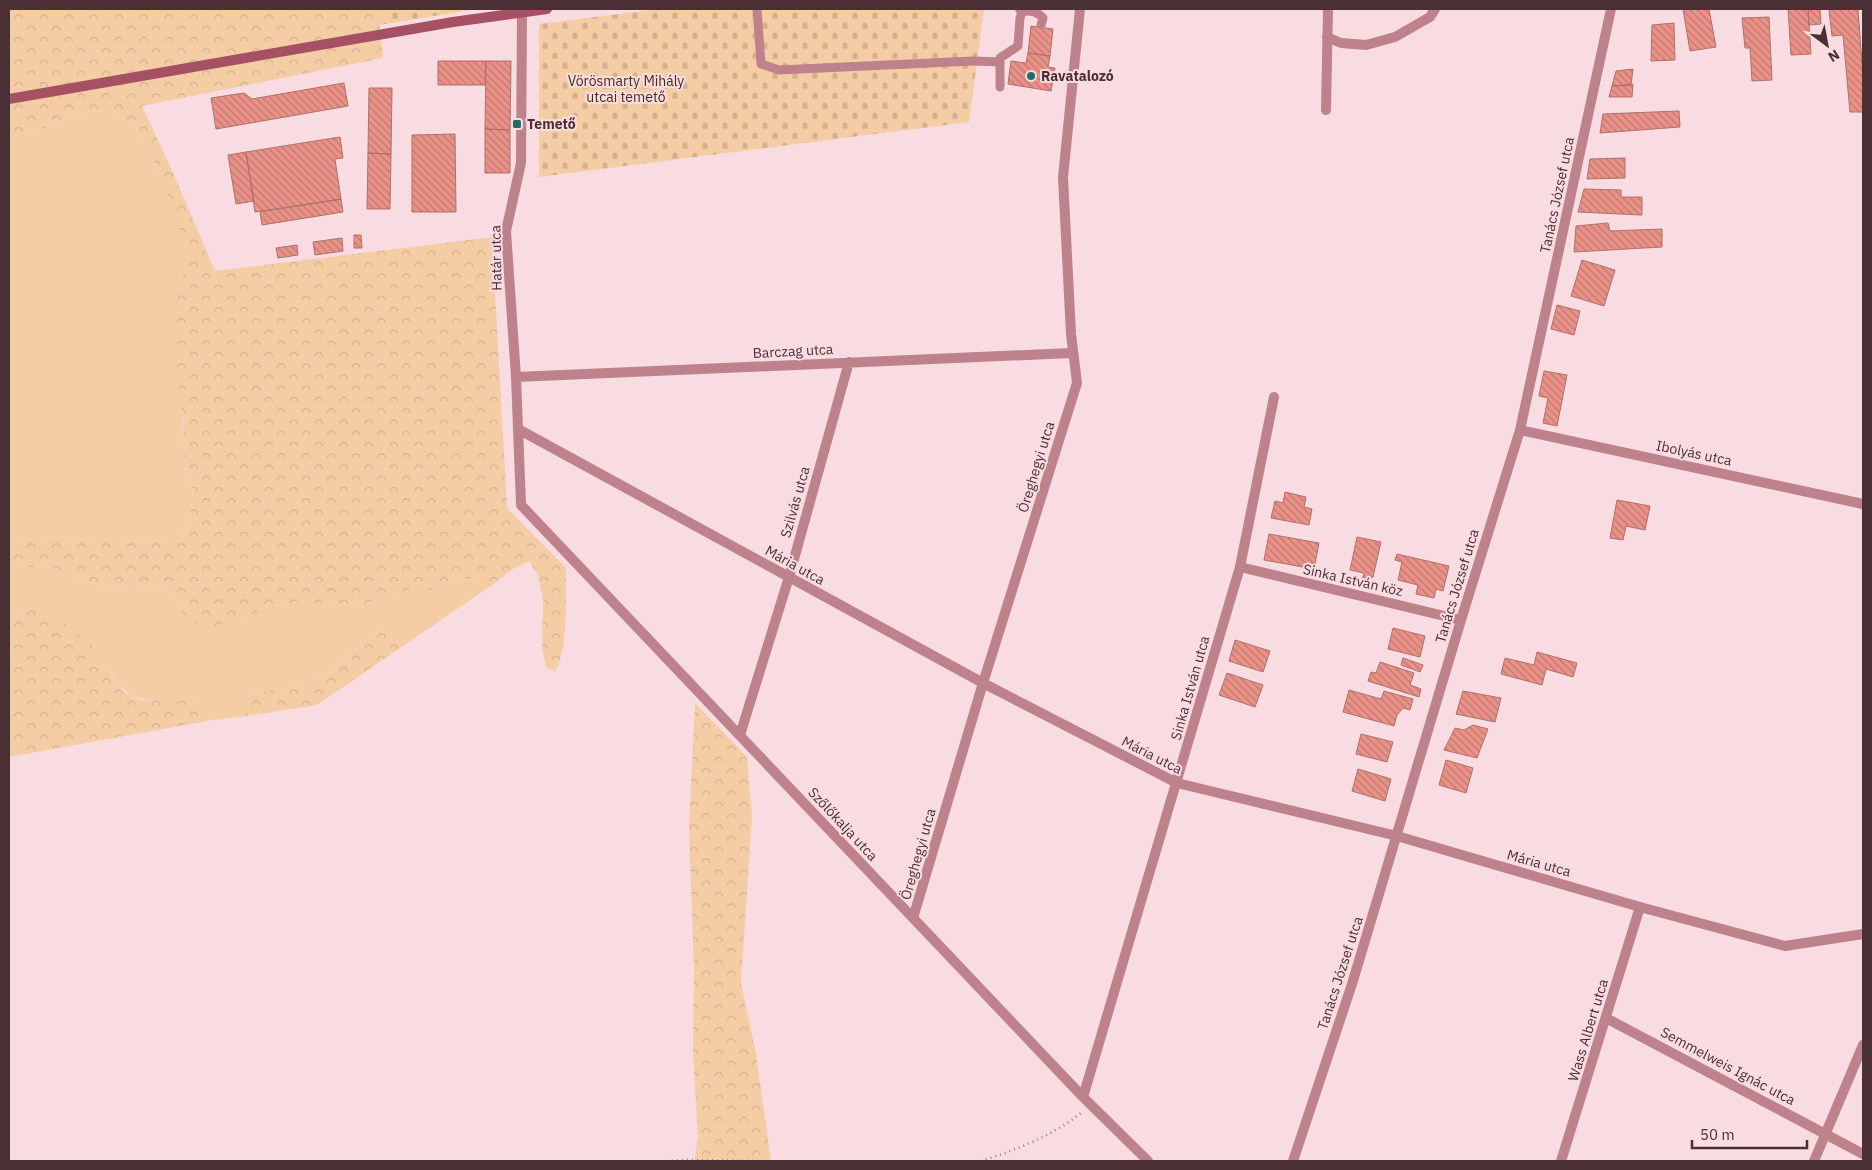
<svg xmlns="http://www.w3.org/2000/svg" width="1872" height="1170" font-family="'IBM Plex Sans',sans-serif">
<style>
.grass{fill:#f5cda5}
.forest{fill:url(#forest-crowns)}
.cemetery{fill:url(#cemetery-stones)}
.building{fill:url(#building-back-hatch);stroke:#ae716a}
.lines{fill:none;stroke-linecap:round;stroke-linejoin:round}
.path{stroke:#9c8186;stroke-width:2.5;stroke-dasharray:1 4;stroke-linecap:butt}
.lane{stroke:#be828d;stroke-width:9}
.street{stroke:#be828d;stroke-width:10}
.secondary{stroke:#a65064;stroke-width:10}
.poi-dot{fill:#236d66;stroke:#f8dce1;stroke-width:2}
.labels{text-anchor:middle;stroke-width:4;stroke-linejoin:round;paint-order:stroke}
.poi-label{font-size:14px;font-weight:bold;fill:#4a2f34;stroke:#f8dce1;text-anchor:start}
.park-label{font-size:14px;fill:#472e12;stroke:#f8dce1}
.street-label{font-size:14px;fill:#4a2f34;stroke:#f8dce1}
</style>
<defs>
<pattern id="forest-crowns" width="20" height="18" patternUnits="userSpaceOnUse" patternTransform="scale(1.25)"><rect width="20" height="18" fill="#f5cda5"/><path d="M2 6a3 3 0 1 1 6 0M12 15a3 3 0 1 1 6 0" fill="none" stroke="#d4b08f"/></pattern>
<pattern id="cemetery-stones" width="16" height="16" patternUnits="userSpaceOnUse" patternTransform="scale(1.25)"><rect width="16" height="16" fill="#f5cda5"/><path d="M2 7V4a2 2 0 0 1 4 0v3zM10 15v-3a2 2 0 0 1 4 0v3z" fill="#d4b08f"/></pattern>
<pattern id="building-back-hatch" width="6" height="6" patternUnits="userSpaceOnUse" patternTransform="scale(1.25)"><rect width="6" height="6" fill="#ea9288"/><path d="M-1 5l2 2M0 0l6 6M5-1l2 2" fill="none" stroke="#c07870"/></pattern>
</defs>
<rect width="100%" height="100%" fill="#f8dce1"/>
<path class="grass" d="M104,110L125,120L143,138L157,168L189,254L178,295L183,452L193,489L189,532L148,541L55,538L9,540V135L48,127L81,113Z
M9,566L50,568L78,581L102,585L133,588L164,587L187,619L239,622L270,605L300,602L327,605L367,604L406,590L428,591L454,580L474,578L488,588L403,646L383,630L357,647L332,672L296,687L259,692L246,697V716L213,720L195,703L172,701H157L132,697L119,685L100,655L31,609L9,619Z"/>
<path class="forest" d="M9,9H378L383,58L142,106L171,168L215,271L492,237L507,508L566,568C565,596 569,648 555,672L546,667L542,647L543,599L538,575L529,561L513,569L488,588L474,578L454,580L428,591L406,590L367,604L327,605L300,602L270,605L239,622L206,628L187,619L164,587L133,588L102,585L78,581L50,568L9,566V540L55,538L148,541L189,532L193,489L183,452V418L175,368L178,295L188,254L157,168L143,138L125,120L104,110L81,113L48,127L9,135Z
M31,609C59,619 82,630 100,655C110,668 116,689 132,697C148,705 183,696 196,704C202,708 208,715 213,720L9,757V619Z
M383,630L403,646L317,705L246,716V697L259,692L296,687L332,672L357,647Z
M695,703L747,757L752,816L741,983L756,1054L771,1161H694L698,1138L693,1053L694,971L689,826Z"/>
<path class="cemetery" d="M378,9H477L379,25Z
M658,9H984L969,122L539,177V24Z"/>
<path class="building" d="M1683,9H1709L1716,47L1690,51Z
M1788,9H1808L1811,54L1791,55Z
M1808,9H1820L1821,24L1809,25Z
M1844,9H1858L1863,76V112H1850L1843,35L1832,36L1829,10Z
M1769,17L1772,80L1752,81L1750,48H1745L1742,18Z
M1674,23L1675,60L1651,61L1652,25Z
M1031,26L1053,29L1050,56L1028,53Z
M1028,53L1050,56L1048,67L1055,68L1051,91L1008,84L1011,61L1026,63Z
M438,61H486L485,85H438Z
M486,61H511L510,130L485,129Z
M1633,69L1631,85L1612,86L1616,71Z
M344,83L348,106L216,129L211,98L244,93L252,99Z
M1633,84L1632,97H1609L1612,86Z
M369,88H392L391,154L368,153Z
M1679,111L1680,127L1600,133L1603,114Z
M485,129L510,130V173H485Z
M455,134L456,212H412V135Z
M340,137L343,158L335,159L341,199L255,212L246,152Z
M246,152L254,201L236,204L228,155Z
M368,153L391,154L390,209H367Z
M1625,158V178L1587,179L1590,159Z
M1584,189L1621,190V197H1642V215L1578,212Z
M341,199L343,212L262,225L260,212Z
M1608,223L1610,231L1662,229V247L1574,252L1576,226Z
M354,235H361L362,248H354Z
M342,238L343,251L315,255L313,242Z
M297,245L298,255L278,258L276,248Z
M1582,260L1615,270L1604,306L1571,296Z
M1557,305L1580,311L1574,335L1551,329Z
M1544,371L1567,375L1557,426L1543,423L1548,398L1539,396Z
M1285,492L1306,497L1304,507L1312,509L1309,525L1271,518L1275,501L1283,503Z
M1617,500L1650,506L1645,530L1626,526L1623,540L1610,538Z
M1269,534L1319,543L1314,569L1264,560Z
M1357,537L1381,542L1373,577L1370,578L1368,588L1361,586L1364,573L1350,570Z
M1397,554L1449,566L1443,591L1436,589L1434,598L1416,594L1418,585L1398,580L1402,562L1395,560Z
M1393,628L1425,636L1420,657L1388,649Z
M1235,640L1270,651L1263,672L1229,661Z
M1537,652L1577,663L1573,677L1546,669L1542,685L1501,674L1505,658L1534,665Z
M1403,658L1423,665L1420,672L1401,665Z
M1380,662L1414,673L1410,685L1421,689L1419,697L1368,681L1371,672L1376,673Z
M1227,673L1263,685L1255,707L1219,695Z
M1349,690L1381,699L1384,691L1413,699L1410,710L1403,708L1397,715L1394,726L1343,712Z
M1463,691L1501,698L1495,722L1456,714Z
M1473,725L1488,729L1477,758L1444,750L1455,728L1464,730Z
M1361,734L1393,742L1387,762L1356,754Z
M1446,760L1473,768L1466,793L1439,785Z
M1358,769L1391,779L1385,801L1352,791Z"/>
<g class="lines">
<path class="path" d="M667,1161L684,1160L764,1161
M981,1161C1016,1150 1052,1136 1081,1113"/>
<path class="lane" d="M757,9L761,64L779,70L973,61L1000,62
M1000,87V58L1018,46L1020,18L1022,12C1031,10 1036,11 1043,18L1041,25"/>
<path class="street" d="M1020,9L1022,12
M522,12L521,163L506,231L516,377L521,505L1083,1097L1148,1161
M1327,37L1341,43L1366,45L1395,37L1430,17L1435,9
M1326,110L1328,9
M516,377L1072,353
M518,429L983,683L1177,783L1397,836L1640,907L1785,946L1863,934
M1520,430L1863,504
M1240,567L1461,620
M740,735L789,577L849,362
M913,918L983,683L1077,383L1071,334L1063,177L1080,9
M1606,1018L1863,1154
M1083,1097L1240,567L1274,397
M1293,1161L1352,984L1461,620L1520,430L1611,9
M1561,1161L1640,907
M1814,1161L1863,1045"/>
<path class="secondary" d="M9,99L453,22L547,9"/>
</g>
<g class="poi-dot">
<circle cx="1031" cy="76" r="5"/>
<rect x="512" y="119" width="10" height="10" rx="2.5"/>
</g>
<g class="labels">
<g class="poi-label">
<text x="1041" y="81">Ravatalozó</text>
<text x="527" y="129">Temető</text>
</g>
<g class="park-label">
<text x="626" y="86">Vörösmarty Mihály<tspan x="626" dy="16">utcai temető</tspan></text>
</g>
<g class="street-label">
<text transform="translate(1557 195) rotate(-78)" y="5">Tanács József utca</text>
<text transform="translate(496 258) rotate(-91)" y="5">Határ utca</text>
<text transform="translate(793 351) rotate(-3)" y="5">Barczag utca</text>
<text transform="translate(1694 453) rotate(12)" y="5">Ibolyás utca</text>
<text transform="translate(1036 467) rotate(-73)" y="5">Öreghegyi utca</text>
<text transform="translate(795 502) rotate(-74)" y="5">Szilvás utca</text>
<text transform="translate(795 565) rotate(29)" y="5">Mária utca</text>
<text transform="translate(1353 580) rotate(13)" y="5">Sinka István köz</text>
<text transform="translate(1457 586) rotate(-73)" y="5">Tanács József utca</text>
<text transform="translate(1190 688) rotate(-74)" y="5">Sinka István utca</text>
<text transform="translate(1152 755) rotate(27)" y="5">Mária utca</text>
<text transform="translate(843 824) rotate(47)" y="5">Szőlőkalja utca</text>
<text transform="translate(918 854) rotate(-74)" y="5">Öreghegyi utca</text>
<text transform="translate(1539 863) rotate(16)" y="5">Mária utca</text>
<text transform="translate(1340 973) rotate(-72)" y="5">Tanács József utca</text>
<text transform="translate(1588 1030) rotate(-73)" y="5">Wass Albert utca</text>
<text transform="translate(1728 1066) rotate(28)" y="5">Semmelweis Ignác utca</text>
</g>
</g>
<rect width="1872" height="1170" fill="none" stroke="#4a2f34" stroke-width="20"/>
<g transform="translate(1827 45) rotate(148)" stroke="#f8dce1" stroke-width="4" paint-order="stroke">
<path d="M0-4L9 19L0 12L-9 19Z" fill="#4a2f34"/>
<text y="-8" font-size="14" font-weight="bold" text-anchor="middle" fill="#4a2f34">N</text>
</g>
<path d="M1692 1140v8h115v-8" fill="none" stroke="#4a2f34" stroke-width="2.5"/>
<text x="1700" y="1140" font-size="15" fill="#4a2f34" stroke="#f8dce1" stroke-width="4" paint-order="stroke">50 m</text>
</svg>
